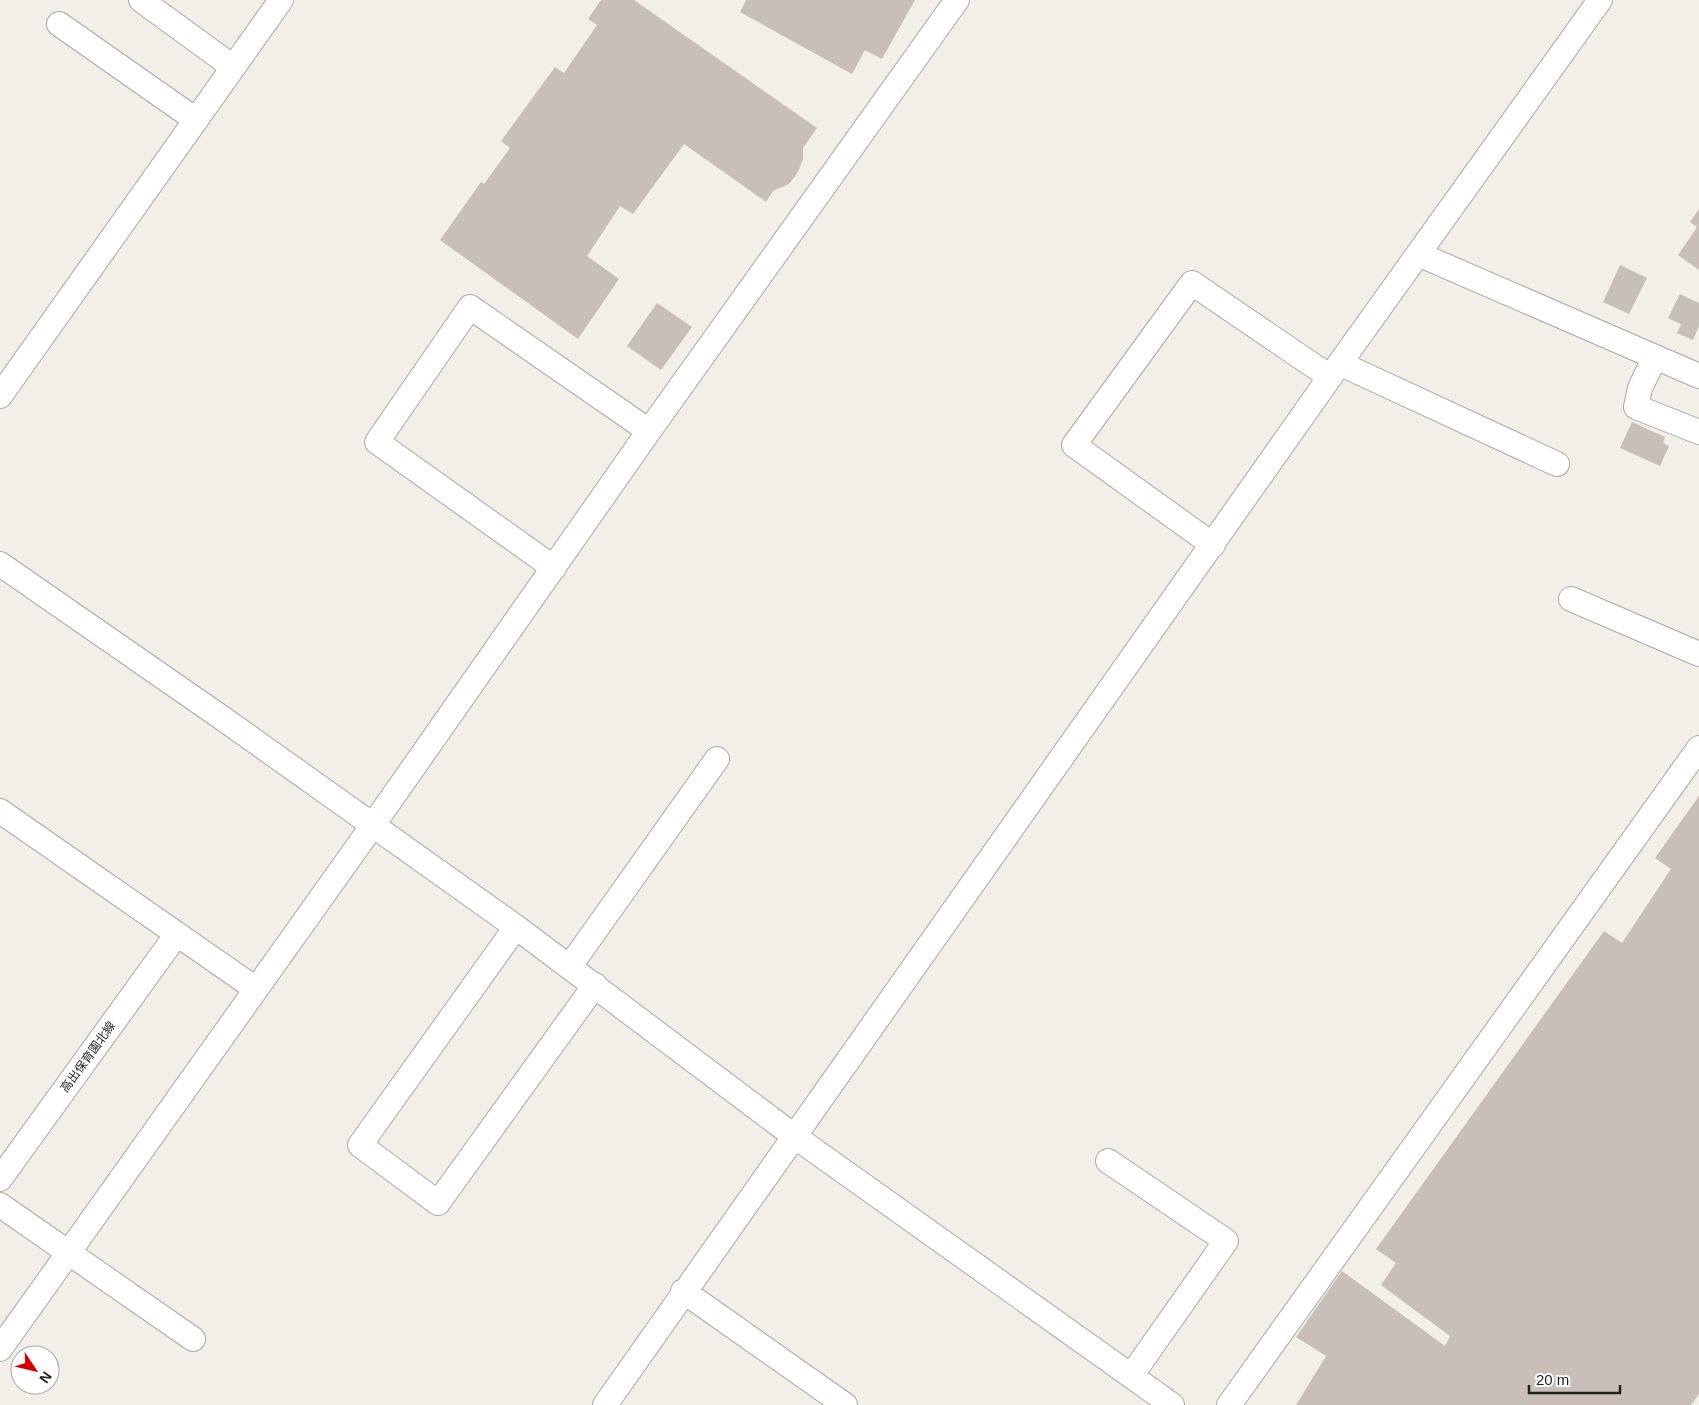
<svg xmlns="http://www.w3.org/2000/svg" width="1699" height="1405" font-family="Arial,'Noto Sans JP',sans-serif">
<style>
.building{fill:#c7bfb8}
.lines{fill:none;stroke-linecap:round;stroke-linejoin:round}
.minor-casing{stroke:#a9a9a9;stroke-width:26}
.minor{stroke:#fff;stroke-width:24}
.labels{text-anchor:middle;stroke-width:5;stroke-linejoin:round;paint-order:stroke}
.street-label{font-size:12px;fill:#222;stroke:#fff}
</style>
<rect width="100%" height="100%" fill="#f2efe9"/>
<path class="building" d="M601,0H634L817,128L803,148V159L798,172L789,184L773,191L766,202L684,144L633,214L620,206L587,256L619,279L578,339L440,240L481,182L484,184L510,148L501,141L555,67L564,73L597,25L588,19Z
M746,0H915L882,59L865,50L852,74L740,12Z
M1699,209V270L1678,255L1697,227L1690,222Z
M1620,265L1647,278L1629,314L1603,302Z
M1680,294L1699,303V326L1693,340L1677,333L1681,324L1668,318Z
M657,303L692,327L661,370L627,346Z
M1632,422L1665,437L1663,443L1669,446L1660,466L1620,448Z
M1699,796V1394L1691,1405H1296L1326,1356L1296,1337L1342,1271L1445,1346L1450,1336L1381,1285L1396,1263L1376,1249L1604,931L1622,943L1671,869L1655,858Z"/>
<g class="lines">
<g class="minor-casing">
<path id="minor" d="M141,0L233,67
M59,24L196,120
M1418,254L1699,376
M1655,357L1640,388L1636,407L1699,432
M1341,364L1557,464
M0,396L281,0
M1213,545L1074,445L1192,283L1330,377
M0,564L225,720L516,927L794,1136L1172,1405
M554,568L377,442L470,307L649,431
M1571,599L1699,654
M0,811L256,989
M516,927L360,1145L438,1203L595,985
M570,966L717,759
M1108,1161L1226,1241L1131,1376
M0,1179L177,934
M0,1205L193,1339
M683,1291L845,1405
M0,1349L373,825L649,431L957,0
M605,1405L1330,377L1600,0
M1229,1405L1699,748"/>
</g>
<use href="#minor" class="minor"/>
</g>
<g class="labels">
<g class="street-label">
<text transform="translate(88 1057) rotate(-54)" y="4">高出保育園北線</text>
</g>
</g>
<g transform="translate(35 1370) rotate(125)"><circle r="24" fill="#ffffff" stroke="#a7a7a7"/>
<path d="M0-4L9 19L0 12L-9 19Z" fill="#d40000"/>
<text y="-8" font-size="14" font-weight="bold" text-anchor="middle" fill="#222222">N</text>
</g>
<path d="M1529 1385v8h91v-8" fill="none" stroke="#222222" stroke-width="2.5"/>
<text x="1536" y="1385" font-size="15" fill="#222222" stroke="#ffffff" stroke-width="4" paint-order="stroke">20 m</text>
</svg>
